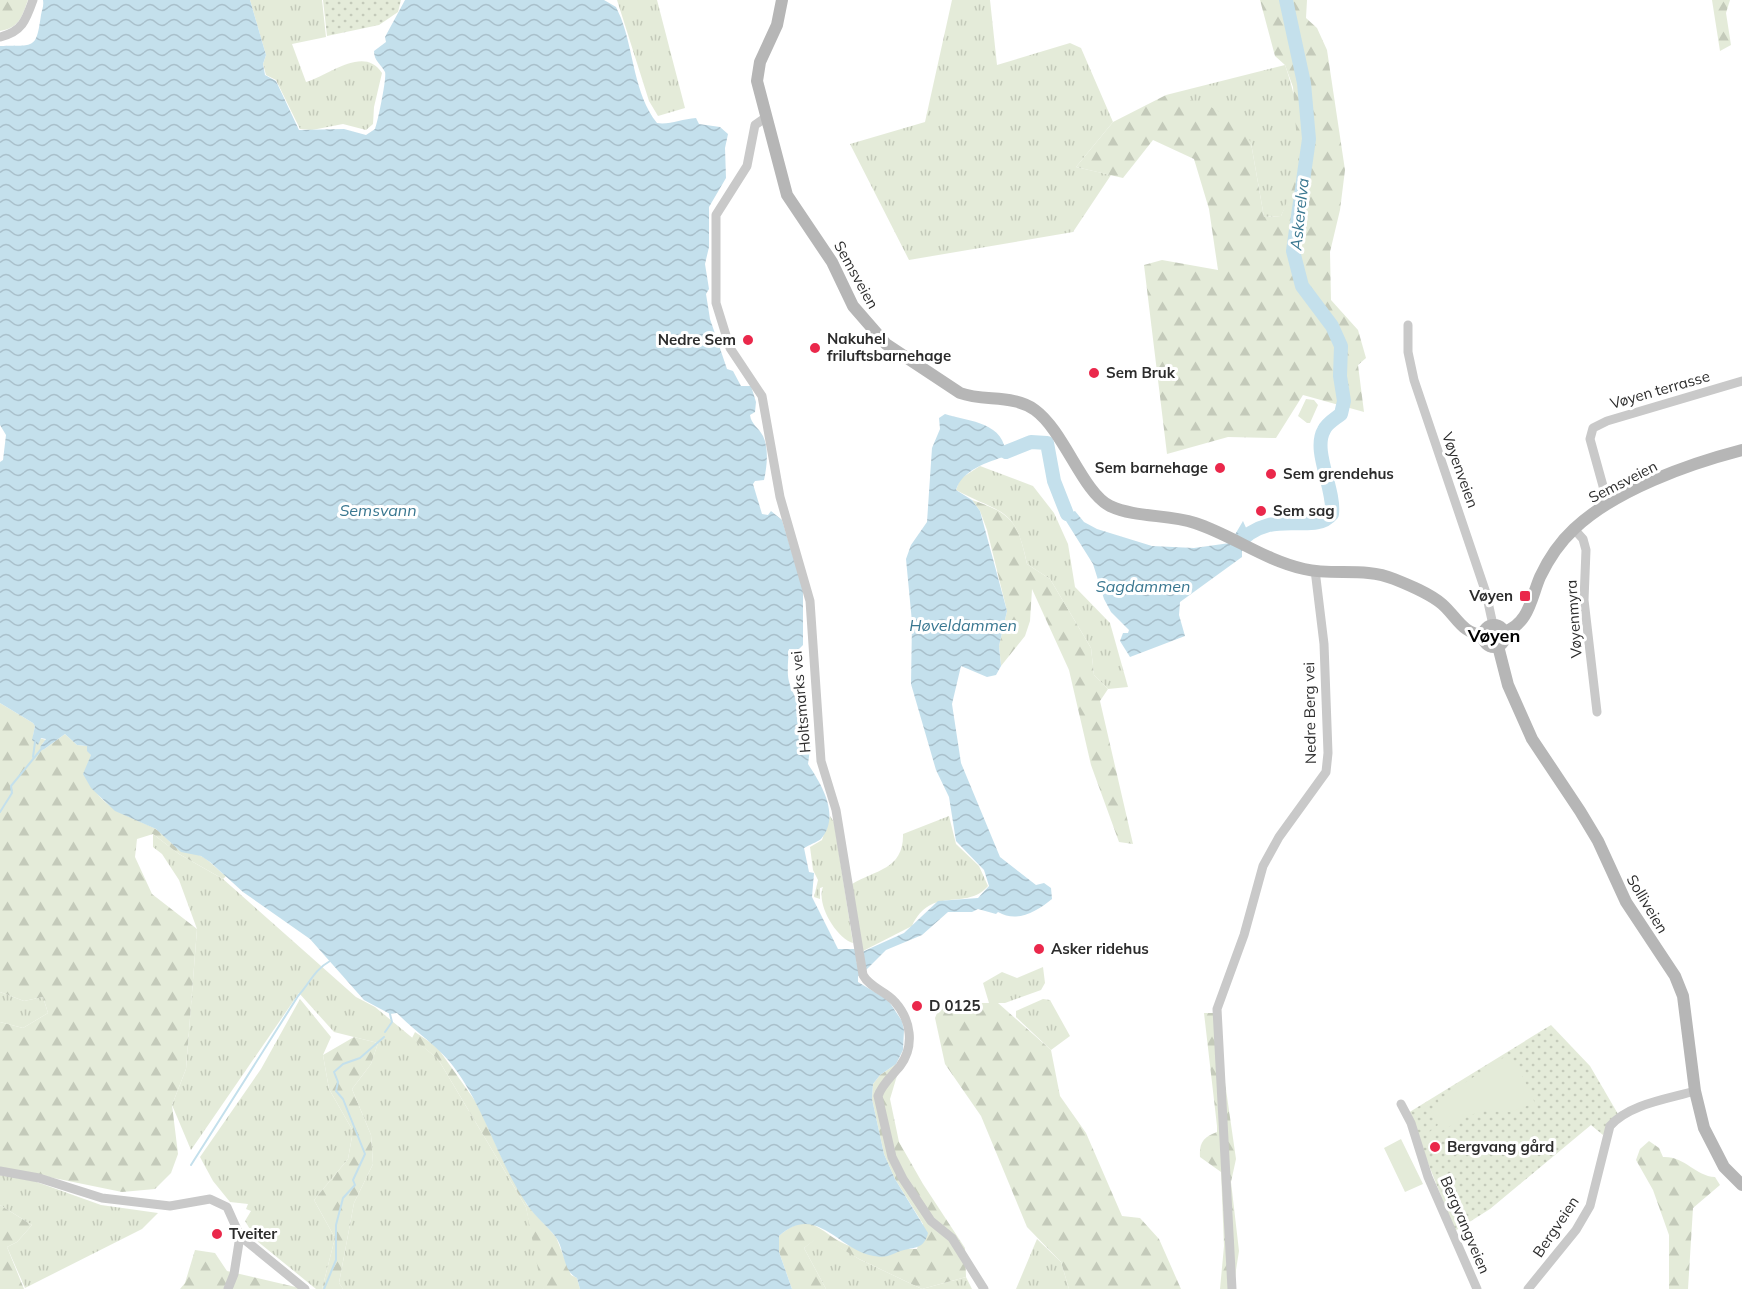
<svg xmlns="http://www.w3.org/2000/svg" width="1742" height="1289" font-family="Mulish,sans-serif">
<style>
.grass{fill:url(#grass-tufts)}
.forest{fill:url(#forest-firs)}
.park{fill:url(#park-dots)}
.garden{fill:#e4ebd9}
.water{fill:url(#water-waves)}
.lines{fill:none;stroke-linecap:round;stroke-linejoin:round}
.stream{stroke:#c4e0ec;stroke-width:2}
.river{stroke:#c4e0ec;stroke-width:14}
.street{stroke:#c9c9c9;stroke-width:9}
.secondary{stroke:#b6b6b6;stroke-width:12}
.poi-dot{fill:#ea284b;stroke:#fff;stroke-width:2}
.labels{text-anchor:middle;stroke-width:6;stroke-linejoin:round;paint-order:stroke}
.street-label{font-size:15px;fill:#2c2c2c;stroke:#fff}
.poi-label{font-size:15px;font-weight:bold;fill:#2c2c2c;stroke:#fff;text-anchor:start}
.water-label{font-size:16px;font-style:italic;fill:#397790;stroke:#fff}
.quarter-label{font-size:18px;font-weight:bold;fill:#000;stroke:#fff}
</style>
<defs>
<pattern id="grass-tufts" width="24" height="20" patternUnits="userSpaceOnUse" patternTransform="scale(1.5)"><rect width="24" height="20" fill="#e4ebd9"/><path d="M3 7l-1-3M5 7V3M7 7l1-3M15 17l-1-3M17 17v-4M19 17l1-3" fill="none" stroke="#c4caba"/></pattern>
<pattern id="forest-firs" width="22" height="20" patternUnits="userSpaceOnUse" patternTransform="scale(1.5)"><rect width="22" height="20" fill="#e4ebd9"/><path d="M5 1l3.5 6h-7zM16 11l3.5 6h-7z" fill="#c4caba"/></pattern>
<pattern id="park-dots" width="8" height="8" patternUnits="userSpaceOnUse" patternTransform="scale(1.5)"><rect width="8" height="8" fill="#e4ebd9"/><path d="M2 2h.1M6 6h.1" fill="none" stroke="#c4caba" stroke-width="1.8" stroke-linecap="round"/></pattern>
<pattern id="water-waves" width="16" height="10" patternUnits="userSpaceOnUse" patternTransform="scale(1.5)"><rect width="16" height="10" fill="#c4e0ec"/><path d="M0 5q4-4 8 0t8 0" fill="none" stroke="#a9c0cb"/></pattern>
</defs>
<rect width="100%" height="100%" fill="#fff"/>
<path class="grass" d="M250,0H322L326,37L292,44L306,82C330,75 364,45 382,73L374,107L373,124L366,130L343,124L312,130L300,129L276,80L266,75L263,64L266,55Z
M617,0H657L685,108L658,116L649,101Z
M952,0H990L997,65L1070,43L1081,48L1113,122L1076,167L1111,175L1073,232L909,260L850,144L925,122Z
M1285,65C1295,93 1308,149 1298,177C1294,190 1287,203 1281,216L1264,217L1251,143L1166,95Z
M980,466L1033,486L1054,513L1068,544L1075,587L1110,623L1128,687L1108,689L1094,675L1091,648L1050,579L1027,564C1015,506 1003,515 956,490L960,479Z
M830,816L834,822L853,943C836,938 816,904 823,887L820,888V899L814,897L818,880L813,870L810,847L822,840Z
M949,816L956,844L979,866L988,886C966,912 932,884 912,926L863,951L852,884C876,870 904,869 903,834Z
M153,834L179,854L223,879L356,997L375,1007L438,1059L526,1207L544,1289H343L339,1283L354,1203L373,1164L371,1135L352,1089L371,1064L378,1043L334,1032L299,993L191,1150L172,1105L186,1069L197,929L179,880L162,854L153,847Z
M1043,967L1045,983L1041,990L1005,1003H989L983,983L1002,972L1017,978Z
M0,992L24,1001L43,997L48,1013L23,1028L0,1022Z
M300,999L331,1037L323,1055L329,1089L353,1131L348,1159L314,1200L335,1238L322,1289H316L257,1241L245,1221L251,1211L246,1209L248,1204L230,1202L213,1181L200,1157L261,1069Z
M1043,999L1050,1000L1070,1036L1051,1050L1016,1017V1011Z
M0,1175L34,1181L101,1205L158,1213L142,1229L25,1288L7,1247L17,1242L32,1225L0,1205Z
M820,1235L859,1259L922,1289L966,1277L972,1289H826L804,1248Z
M1037,1239L1061,1262L1069,1289H1016Z"/>
<path class="forest" d="M0,0H28C22,17 19,28 0,31Z
M1260,0H1307L1306,18L1317,28L1327,50L1345,170L1340,210L1330,252L1331,300L1358,330L1366,358L1358,365L1364,412L1303,395L1276,438L1228,437L1167,454L1144,265L1162,260L1218,270L1209,209L1194,159L1153,140L1123,178L1076,167L1113,122L1166,95L1204,103L1241,124L1251,143L1264,217L1281,216L1299,172L1293,87L1285,65L1275,56Z
M1712,0H1730L1726,13L1731,45L1720,51Z
M972,500C1013,514 1018,522 1027,564L1050,579L1091,648L1094,675L1108,689L1100,701L1133,844L1119,842L1091,765L1069,670L1032,589L1030,621L1025,636L1001,666L999,646L1007,611L987,530L980,511Z
M0,703L33,723L35,726L33,736L46,740L42,744L43,750L65,734L77,745L87,746L91,755C80,800 120,812 154,828C164,833 170,844 179,849C186,852 194,852 201,856C211,861 217,870 226,876L223,879L179,854L153,834L137,839L135,857L152,894L197,929L186,1069L172,1105L178,1154L171,1173L155,1189L122,1192L0,1167V1022L23,1028L48,1013L43,997L24,1001L0,992Z
M941,1003H998L1051,1050L1060,1096L1086,1133L1122,1216L1140,1218L1159,1239L1181,1289H1069L1061,1262L1027,1227L981,1116L945,1064L935,1018Z
M1204,1013H1215L1236,1159L1231,1182L1239,1251L1233,1289H1220L1224,1246L1221,1172L1200,1157C1199,1142 1204,1137 1217,1132V1126Z
M415,1032L437,1047L478,1105L501,1156L527,1205L556,1237L571,1275L577,1278L580,1289H544L541,1285L526,1207L438,1059L412,1038Z
M354,1037L378,1043L371,1064L352,1089L371,1135L373,1164L354,1203L339,1283L343,1289H322L335,1238L314,1200L348,1159L353,1131L329,1089L323,1055Z
M896,1064L899,1069L890,1099L899,1142L923,1184L965,1248L966,1277L922,1289L859,1259L820,1236L804,1248L826,1289H792L779,1252V1236C814,1204 823,1241 855,1247C875,1250 896,1249 917,1249L923,1224L895,1179L884,1154L872,1099L873,1084L880,1075Z
M1649,1141L1659,1148L1663,1157C1685,1156 1695,1176 1715,1177L1720,1185L1693,1208L1688,1289H1669V1235L1653,1190L1636,1160L1640,1149Z
M0,1205L32,1225L17,1242L7,1247L24,1289H0Z
M195,1250L215,1253L227,1271L304,1289H180L185,1283Z"/>
<path class="park" d="M323,0H401L398,12L379,25L327,36Z
M1551,1025L1590,1066L1618,1114L1603,1135L1591,1125L1490,1209L1455,1231L1408,1113Z"/>
<path class="garden" d="M1306,399L1314,400L1318,405L1310,423H1307L1298,416Z
M1506,1056L1520,1071L1535,1103L1510,1112L1484,1111L1467,1116L1430,1138L1428,1133L1438,1125L1430,1114L1439,1103L1438,1100Z
M1401,1139L1423,1184L1405,1192L1384,1148Z"/>
<path class="water" d="M43,0H250L266,55L263,64L265,75L276,81L299,130L344,129L366,135L375,129C378,121 387,77 385,72C381,64 374,61 374,51L386,42L385,37L405,0H604L616,7L621,18C634,52 634,94 657,123C669,125 682,119 696,118L699,124L720,127L728,134L725,148L726,178L709,207V247L705,264L709,289L706,294L710,319L727,369L733,371L741,386H751L756,402L755,412L750,415C751,424 759,428 763,436C769,448 767,467 764,480L755,481L753,484L762,514L768,515L771,511L782,520L803,589V645L798,650L789,649C786,684 788,680 801,710L803,706L808,710L811,742L808,764C821,784 841,815 821,839C817,842 809,845 804,848L809,872L814,873L812,897L838,949H856L859,961L856,962L859,964L861,976H858V982L888,1000L902,1021L904,1030L903,1050L896,1064L880,1075L873,1084L872,1099L884,1154L895,1179L928,1233C924,1248 917,1247 904,1250C892,1253 889,1259 874,1256C838,1250 816,1202 779,1236V1252L792,1289H580L577,1278C562,1271 565,1248 555,1236C547,1226 536,1217 528,1206C498,1162 485,1108 453,1066C437,1045 415,1032 397,1013L390,1014L364,1000L310,939L243,892L210,862L201,856L181,852L156,829L115,811L91,788L83,774L91,755L87,751V746L77,745L65,734L43,750L40,747L46,739L41,738L38,745L32,740L35,726L33,723L0,703V462L3,460L6,435L0,425V46C35,45 36,50 41,15C42,9 44,6 43,0Z
M945,414C971,422 1005,422 1006,456C988,462 962,470 956,490L972,500L980,511L1007,611L999,646L1001,666L996,675L987,677L961,666L952,704L961,763L1000,857L1036,885L1044,883L1051,888L1052,899C1036,912 1017,923 998,912L996,914L978,909L972,912H948L922,935L886,950L866,970L862,952L904,933L938,901L978,898L989,886L984,870L956,841L949,797L936,770L911,684L912,622L906,559L911,545L927,522L932,448L940,429L939,418Z
M1075,511L1084,522L1097,529L1152,546L1194,548L1230,543L1243,521L1251,539L1242,551V557L1180,602L1179,615L1185,636L1130,657L1120,641L1123,633H1128L1129,630L1111,612L1104,599L1093,564L1066,521L1067,514Z"/>
<g class="lines">
<path class="stream" d="M33,757L35,742
M0,812L12,793L11,786L43,747
M385,1032L392,1022L390,1014
M191,1165L298,996C310,983 314,970 330,961
M324,1289L336,1260V1225L343,1198L355,1185L353,1180L365,1154L343,1099L336,1091L338,1082L334,1072L343,1064L360,1058L384,1037"/>
<path class="river" d="M1006,452L1031,442L1047,443L1054,481L1067,514
M1237,545C1271,505 1313,537 1332,514C1335,489 1312,451 1324,430C1327,423 1335,419 1341,414L1344,401L1340,376L1341,346L1332,326L1302,286L1293,251L1309,139L1304,83L1286,0"/>
<path class="street" d="M0,37C22,32 26,20 33,0
M765,118L755,125L747,166L716,215V303L730,348L762,396L780,497L810,601L821,761L836,810L863,975C870,988 886,991 895,1002C911,1020 915,1046 900,1066C892,1076 882,1084 878,1096L892,1157L903,1179L931,1221L952,1238L984,1289
M1408,325V352L1414,380L1486,593L1493,625
M1608,504L1590,439L1593,428L1607,421L1742,381
M1574,529L1583,539L1586,550L1584,600L1597,712
M1401,1104L1411,1123L1428,1177L1477,1289
M0,1171L39,1178L102,1198L170,1206L210,1199L227,1207L240,1236
M240,1236L305,1289
M228,1289L234,1274L240,1236
M1232,1289L1217,1009L1244,935L1263,866L1279,837L1326,772L1328,753L1324,644L1315,570
M1528,1289L1576,1230L1590,1206L1610,1126C1629,1104 1668,1099 1695,1091"/>
<path class="secondary" d="M782,0L777,25L760,62L757,81L787,195L832,262L853,306L886,344L960,393C984,402 1013,394 1035,410C1064,431 1083,493 1110,506C1136,518 1168,514 1195,523C1232,535 1264,560 1304,569C1334,576 1364,567 1394,579C1409,585 1429,593 1442,604C1457,617 1462,634 1484,635
M1483 636a11 11 0 1 1 22 0a11 11 0 1 1-22 0Z
M1504,632C1529,624 1531,598 1540,577C1548,560 1560,542 1574,529C1615,490 1688,464 1742,450
M1498,646L1508,685L1532,739L1580,811L1598,841L1626,902L1675,976L1683,996L1695,1091L1704,1128L1724,1167L1742,1185"/>
</g>
<g class="poi-dot">
<circle cx="748" cy="340" r="6"/>
<circle cx="815" cy="348" r="6"/>
<circle cx="1094" cy="373" r="6"/>
<circle cx="1220" cy="468" r="6"/>
<circle cx="1271" cy="474" r="6"/>
<circle cx="1261" cy="511" r="6"/>
<rect x="1519" y="590" width="12" height="12" rx="3"/>
<circle cx="1039" cy="949" r="6"/>
<circle cx="917" cy="1006" r="6"/>
<circle cx="1435" cy="1147" r="6"/>
<circle cx="217" cy="1234" r="6"/>
</g>
<g class="labels">
<g class="street-label">
<text transform="translate(856 275) rotate(61)" y="5">Semsveien</text>
<text transform="translate(1660 390) rotate(-16)" y="5">Vøyen terrasse</text>
<text transform="translate(1460 470) rotate(70)" y="5">Vøyenveien</text>
<text transform="translate(1623 482) rotate(-27)" y="5">Semsveien</text>
<text transform="translate(1574 619) rotate(-94)" y="5">Vøyenmyra</text>
<text transform="translate(801 702) rotate(-95)" y="5">Holtsmarks vei</text>
<text transform="translate(1310 713) rotate(-91)" y="5">Nedre Berg vei</text>
<text transform="translate(1647 904) rotate(59)" y="5">Solliveien</text>
<text transform="translate(1465 1225) rotate(67)" y="5">Bergvangveien</text>
<text transform="translate(1556 1227) rotate(-56)" y="5">Bergveien</text>
</g>
<g class="poi-label">
<text x="827" y="344">Nakuhel<tspan x="827" dy="17">friluftsbarnehage</tspan></text>
<text x="736" y="345" text-anchor="end">Nedre Sem</text>
<text x="1106" y="378">Sem Bruk</text>
<text x="1208" y="473" text-anchor="end">Sem barnehage</text>
<text x="1283" y="479">Sem grendehus</text>
<text x="1273" y="516">Sem sag</text>
<text x="1513" y="601" text-anchor="end">Vøyen</text>
<text x="1051" y="954">Asker ridehus</text>
<text x="929" y="1011">D 0125</text>
<text x="1447" y="1152">Bergvang gård</text>
<text x="229" y="1239">Tveiter</text>
</g>
<g class="water-label">
<text transform="translate(1299 214) rotate(-84)" y="6">Askerelva</text>
<text x="378" y="516">Semsvann</text>
<text x="1143" y="592">Sagdammen</text>
<text x="963" y="631">Høveldammen</text>
</g>
<g class="quarter-label">
<text x="1494" y="642">Vøyen</text>
</g>
</g>
</svg>
